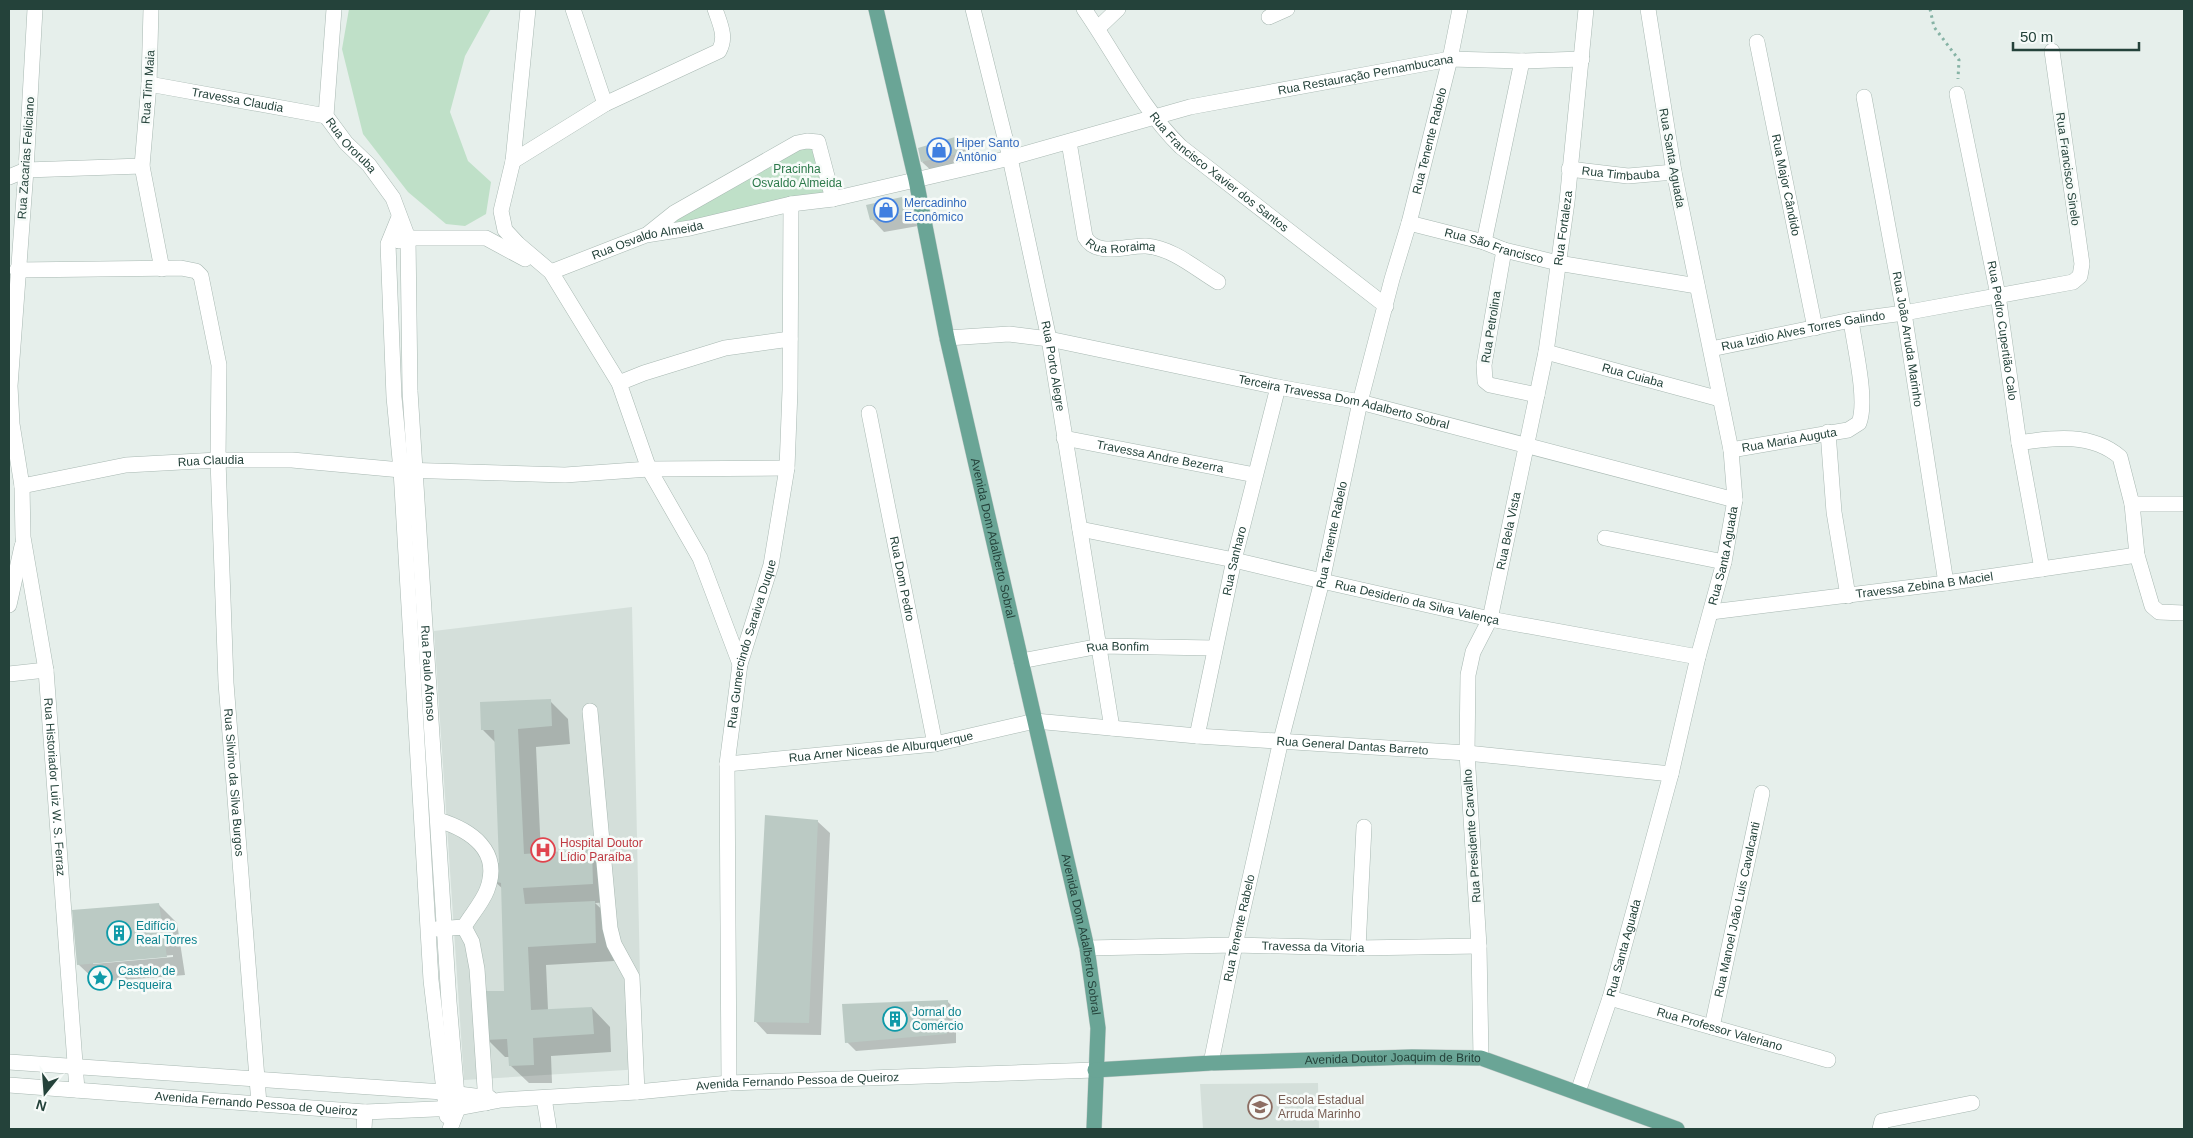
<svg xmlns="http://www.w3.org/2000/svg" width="2193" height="1138" font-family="Helvetica,sans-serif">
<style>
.built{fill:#d4dfda}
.green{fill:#bfe0c8}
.shadow{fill:#0003;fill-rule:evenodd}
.building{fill:#bbcac4}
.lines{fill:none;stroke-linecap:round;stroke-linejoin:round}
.minor-casing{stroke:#a8b8b2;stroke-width:16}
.major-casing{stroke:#c2cac8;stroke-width:16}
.path{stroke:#86b3a5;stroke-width:3;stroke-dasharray:2.5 4;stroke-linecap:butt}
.minor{stroke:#fff;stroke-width:15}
.major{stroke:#6aa596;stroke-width:15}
.labels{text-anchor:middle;stroke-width:5;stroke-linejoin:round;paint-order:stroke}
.street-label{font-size:12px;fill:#24423a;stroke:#f7fbf9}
.shop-label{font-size:12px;fill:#366cbe;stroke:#f7fbf9;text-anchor:start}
.park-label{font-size:12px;fill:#2d7a4b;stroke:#f7fbf9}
.health-label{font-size:12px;fill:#be3a42;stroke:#f7fbf9;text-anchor:start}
.culture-label{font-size:12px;fill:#0d838f;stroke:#f7fbf9;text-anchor:start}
.education-label{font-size:12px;fill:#785e54;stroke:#f7fbf9;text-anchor:start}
</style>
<rect width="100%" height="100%" fill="#e6efeb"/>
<path class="built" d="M632,607L642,1069L464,1080L434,631Z
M1318,1083L1319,1129H1203L1200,1084Z"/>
<path class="green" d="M349,9H491L465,56L450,112L468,161L491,182L486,214L465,226L446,224L408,192L363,134L342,49Z
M811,141L833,199L646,235Z"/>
<path class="shadow" d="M954,139L967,151L972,166L935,174L922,162Z
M901,198L914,211L918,226L884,232L872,219Z
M550,701L568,719L570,744L536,747L541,854L592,850L610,868L611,902L595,903L613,920L614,961L546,965L548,1010L592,1008L610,1027L611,1052L551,1056L552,1083H529L510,1065V1057H505L487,1039L506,993L503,889L494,881L501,864L495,742L483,730Z
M817,821L830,833L821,1035L767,1034L755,1021Z
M158,904L177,923L185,975L97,982L78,964ZM173,955V957L93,964V962Z
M947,1001L956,1010V1043L856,1051L847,1042Z"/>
<path class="building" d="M955,137L961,153L921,162L918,148Z
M902,197L907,214L870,220L866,205Z
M551,699L552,726L518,729L524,854L592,849L593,884L523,888L525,904L595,901L596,943L528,947L531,1010L592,1007L594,1034L533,1038L534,1065L509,1066L507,1039L485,1040L482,991H504L501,883L493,881L492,863H499L494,730H481L480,702Z
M765,815L818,820L809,1023L754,1022Z
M159,903L167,957L77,965L72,910Z
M948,1000L947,1034L845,1043L842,1004Z"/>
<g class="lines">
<g class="minor-casing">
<g id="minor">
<path id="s1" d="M35,9L26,170L10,386L12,424L22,486L23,537L46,670L77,1090"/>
<path d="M151,9L149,84L142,166L162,269"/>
<path id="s2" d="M334,9L326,116L346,143L369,165L393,198L408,238L410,391L449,1002L458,1108L450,1129"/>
<path d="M528,9L513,161L501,211L505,230L518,244L551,272L619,383L649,469L700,558L740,664"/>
<path d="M573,9L605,104"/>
<path id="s3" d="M973,9L1010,158L1049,339L1112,728"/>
<path id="s4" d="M1084,9C1116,55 1141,108 1181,147L1386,306"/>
<path d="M1269,17L1287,9"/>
<path d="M1098,28L1118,9"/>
<path id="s5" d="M1757,42L1815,328"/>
<path id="s6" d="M149,84L326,116"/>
<path id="s7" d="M1957,94L1998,295L2019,443L2042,569"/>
<path id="s8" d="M1864,97L1904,313L1946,583"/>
<path id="s9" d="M1069,142L1085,237C1097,258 1126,245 1146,246C1173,248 1196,269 1218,282"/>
<path d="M513,161L605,104L719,51C727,37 720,24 715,9"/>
<path id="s10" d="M1569,169L1628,176L1674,172"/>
<path d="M9,177L26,170L142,166"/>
<path d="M399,217L388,244L394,397L401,470L431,980L447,1116"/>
<path id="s11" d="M1409,223L1484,242L1504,250L1558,263L1697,286"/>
<path d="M649,233L674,213L797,143L807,141L818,142L833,199"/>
<path d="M399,241L408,238H486L525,259"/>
<path d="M1484,242L1522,61"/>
<path d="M1504,250L1484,365L1485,381L1490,385L1537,395"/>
<path id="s12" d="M17,270L181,268L196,271L201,276L219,365L218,460L226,683L259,1104"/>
<path id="s13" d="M551,272L646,235L690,228L791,204L833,199L1010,158L1190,107L1450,59L1522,61L1582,59"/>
<path id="s14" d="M947,338L1009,334L1049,339L1278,387L1360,402L1735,500"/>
<path id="s15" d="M1711,349L1851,320L1904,313L2073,282L2080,276L2082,264L2052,51"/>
<path id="s16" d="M1546,352L1720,399"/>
<path d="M619,383L644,373L725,348L790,339"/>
<path id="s17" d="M869,413L935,744"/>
<path d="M1828,432L1834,512L1848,596"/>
<path id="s18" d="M1064,438L1255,475"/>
<path d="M2019,443C2054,437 2092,433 2120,457L2132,504L2137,555L2152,606L2159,612L2184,613"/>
<path id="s19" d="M1731,450L1848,430L1859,423C1868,400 1854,345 1851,320"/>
<path id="s20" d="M22,486L126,465L218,460H292L401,470L565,475L649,469L787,468"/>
<path d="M2132,504H2184"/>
<path id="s21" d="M1080,529L1234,560L1322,581L1490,619L1698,657"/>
<path d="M1605,538L1724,562"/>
<path d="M9,605L22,546"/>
<path id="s22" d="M1711,612L1946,583L2137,555"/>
<path id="s23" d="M1021,661L1100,646L1214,648"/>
<path d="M9,674L46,670"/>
<path d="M590,711L610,928L614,944L632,977L637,1092"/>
<path id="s24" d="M1197,736L1234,560L1278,387"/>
<path id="s25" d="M727,764L935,744L1035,721L1197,736L1467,753L1671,774"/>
<path d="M438,820C471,830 502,851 487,890C482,903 471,915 464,927"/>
<path d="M436,929L464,927L472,942L477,969L486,1103"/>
<path id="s26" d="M1087,948L1235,945L1358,948L1479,946"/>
<path d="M1358,948L1364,827"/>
<path id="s27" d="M1610,998L1828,1060"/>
<path id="s28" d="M1712,1027L1762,793"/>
<path id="s29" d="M1481,1058L1479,946L1467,753L1468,675L1473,652L1490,619L1546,352L1567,202L1586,9"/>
<path d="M9,1062L443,1092L490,1098"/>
<path id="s30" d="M1211,1063L1235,945L1281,740L1322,581L1360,402L1392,279L1409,223L1450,59L1460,9"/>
<path id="s31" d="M729,1083L727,764L740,664L771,565L787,468L790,390L791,204"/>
<path id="s32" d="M9,1085L365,1112L458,1108L501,1100L637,1092L729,1083L1095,1070"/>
<path id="s33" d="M1578,1092L1610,998L1671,774L1698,657L1724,562L1735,500L1731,450L1674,172L1648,9"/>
<path d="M544,1098L549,1129"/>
<path d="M364,1129L365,1112"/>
<path d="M1880,1129L1882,1121L1972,1103"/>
</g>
</g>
<g class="major-casing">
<g id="major">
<path id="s34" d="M876,9L916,180L947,338L1087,948L1098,1028L1094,1129"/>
<path id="s35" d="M1095,1070L1211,1063L1412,1057L1481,1058L1677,1129"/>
</g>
</g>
<path class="path" d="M1930,9L1934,27L1959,60L1958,79"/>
<use href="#minor" class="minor"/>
<use href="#major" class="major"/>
</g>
<defs>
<g id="shop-ring" transform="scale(1.25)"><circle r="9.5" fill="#f7fbf9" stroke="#3f7fe0" stroke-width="1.5"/><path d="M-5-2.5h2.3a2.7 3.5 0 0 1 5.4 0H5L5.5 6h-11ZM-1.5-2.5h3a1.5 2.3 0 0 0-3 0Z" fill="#3f7fe0"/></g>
<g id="hospital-ring" transform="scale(1.25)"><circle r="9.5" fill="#f7fbf9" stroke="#e0444e" stroke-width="1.5"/><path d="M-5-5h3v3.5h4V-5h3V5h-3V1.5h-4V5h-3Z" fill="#e0444e"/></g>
<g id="building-ring" transform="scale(1.25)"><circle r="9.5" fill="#f7fbf9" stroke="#0f9aa8" stroke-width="1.5"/><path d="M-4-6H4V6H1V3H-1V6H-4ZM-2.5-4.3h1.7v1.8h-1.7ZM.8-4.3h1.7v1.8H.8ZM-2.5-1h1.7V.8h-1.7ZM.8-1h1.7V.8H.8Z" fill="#0f9aa8"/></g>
<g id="sight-ring" transform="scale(1.25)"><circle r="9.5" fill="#f7fbf9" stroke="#0f9aa8" stroke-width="1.5"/><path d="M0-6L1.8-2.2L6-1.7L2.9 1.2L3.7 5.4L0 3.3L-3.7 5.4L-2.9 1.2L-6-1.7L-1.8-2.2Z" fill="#0f9aa8"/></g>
<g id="school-ring" transform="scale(1.25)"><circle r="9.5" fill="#f7fbf9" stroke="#8d6e63" stroke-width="1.5"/><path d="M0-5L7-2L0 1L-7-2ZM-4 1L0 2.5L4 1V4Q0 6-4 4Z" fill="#8d6e63"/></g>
</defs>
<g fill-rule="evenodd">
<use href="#shop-ring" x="939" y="150"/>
<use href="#shop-ring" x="886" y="210"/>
<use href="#hospital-ring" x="543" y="850"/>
<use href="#building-ring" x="119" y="933"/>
<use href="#sight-ring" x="100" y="978"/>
<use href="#building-ring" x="895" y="1019"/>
<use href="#school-ring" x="1260" y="1107"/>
</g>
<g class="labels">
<g class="street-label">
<text dy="4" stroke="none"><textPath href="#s13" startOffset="840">Rua Restauração Pernambucana</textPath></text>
<text transform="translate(148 87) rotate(-86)" y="4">Rua Tim Maia</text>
<text dy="4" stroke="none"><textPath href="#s6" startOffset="90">Travessa Claudia</textPath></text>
<text dy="4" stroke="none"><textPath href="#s30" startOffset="948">Rua Tenente Rabelo</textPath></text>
<text dy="4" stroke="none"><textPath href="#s2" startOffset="146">Rua Ororuba</textPath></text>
<text transform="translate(26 158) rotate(-86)" y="4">Rua Zacarias Feliciano</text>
<text transform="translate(1672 158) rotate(80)" y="4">Rua Santa Aguada</text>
<text transform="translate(2068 169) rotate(82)" y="4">Rua Francisco Sinelo</text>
<text dy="4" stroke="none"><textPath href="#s4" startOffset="214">Rua Francisco Xavier dos Santos</textPath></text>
<text dy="4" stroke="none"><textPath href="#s10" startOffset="52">Rua Timbauba</textPath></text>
<text dy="4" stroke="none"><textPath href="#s5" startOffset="146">Rua Major Cândido</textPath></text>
<text dy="4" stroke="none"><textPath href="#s29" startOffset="842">Rua Fortaleza</textPath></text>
<text dy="4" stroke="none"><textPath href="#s13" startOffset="102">Rua Osvaldo Almeida</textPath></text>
<text dy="4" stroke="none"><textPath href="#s9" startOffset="136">Rua Roraima</textPath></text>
<text dy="4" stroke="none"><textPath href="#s11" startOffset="88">Rua São Francisco</textPath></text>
<text transform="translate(1491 327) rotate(-81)" y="4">Rua Petrolina</text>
<text dy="4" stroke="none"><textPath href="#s7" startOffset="241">Rua Pedro Cupertião Calo</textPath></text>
<text dy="4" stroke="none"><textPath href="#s15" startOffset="94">Rua Izidio Alves Torres Galindo</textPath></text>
<text dy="4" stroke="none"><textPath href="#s8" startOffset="246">Rua João Arruda Marinho</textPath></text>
<text dy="4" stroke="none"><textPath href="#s3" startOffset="366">Rua Porto Alegre</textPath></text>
<text dy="4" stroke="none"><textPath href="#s16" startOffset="90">Rua Cuiaba</textPath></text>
<text dy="4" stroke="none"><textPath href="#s14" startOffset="404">Terceira Travessa Dom Adalberto Sobral</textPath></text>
<text dy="4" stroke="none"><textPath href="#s19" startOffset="59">Rua Maria Auguta</textPath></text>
<text dy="4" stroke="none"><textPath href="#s18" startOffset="98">Travessa Andre Bezerra</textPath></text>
<text dy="4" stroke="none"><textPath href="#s20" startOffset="191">Rua Claudia</textPath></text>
<text dy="4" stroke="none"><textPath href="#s29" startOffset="534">Rua Bela Vista</textPath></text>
<text dy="4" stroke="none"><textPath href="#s30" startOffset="542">Rua Tenente Rabelo</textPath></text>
<text dy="4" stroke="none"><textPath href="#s34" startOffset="542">Avenida Dom Adalberto Sobral</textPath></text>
<text dy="4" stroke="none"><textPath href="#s33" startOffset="556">Rua Santa Aguada</textPath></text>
<text dy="4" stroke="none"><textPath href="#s24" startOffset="179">Rua Sanharo</textPath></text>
<text dy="4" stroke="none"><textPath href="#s17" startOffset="169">Rua Dom Pedro</textPath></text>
<text dy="4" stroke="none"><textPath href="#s22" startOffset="215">Travessa Zebina B Maciel</textPath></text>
<text dy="4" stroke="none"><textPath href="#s21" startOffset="345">Rua Desiderio da Silva Valença</textPath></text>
<text dy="4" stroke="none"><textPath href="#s31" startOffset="442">Rua Gumercindo Saraiva Duque</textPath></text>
<text dy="4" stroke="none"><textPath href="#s23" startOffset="98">Rua Bonfim</textPath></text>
<text dy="4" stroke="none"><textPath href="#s2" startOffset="692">Rua Paulo Afonso</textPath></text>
<text dy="4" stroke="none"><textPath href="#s25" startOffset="630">Rua General Dantas Barreto</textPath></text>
<text dy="4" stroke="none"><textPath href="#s25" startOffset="155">Rua Arner Niceas de Alburquerque</textPath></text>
<text dy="4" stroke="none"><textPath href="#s12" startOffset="695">Rua Silvino da Silva Burgos</textPath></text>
<text dy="4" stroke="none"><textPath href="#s1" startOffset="782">Rua Historiador Luiz W. S. Ferraz</textPath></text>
<text transform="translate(1472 836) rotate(-94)" y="4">Rua Presidente Carvalho</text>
<text dy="4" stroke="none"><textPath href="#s28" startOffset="120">Rua Manoel João Luis Cavalcanti</textPath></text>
<text dy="4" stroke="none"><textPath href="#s30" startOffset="138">Rua Tenente Rabelo</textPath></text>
<text dy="4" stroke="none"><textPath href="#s34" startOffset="948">Avenida Dom Adalberto Sobral</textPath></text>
<text dy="4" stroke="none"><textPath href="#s26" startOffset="226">Travessa da Vitoria</textPath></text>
<text dy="4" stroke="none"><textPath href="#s33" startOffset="151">Rua Santa Aguada</textPath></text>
<text dy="4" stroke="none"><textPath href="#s27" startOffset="114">Rua Professor Valeriano</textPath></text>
<text dy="4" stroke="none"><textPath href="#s35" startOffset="298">Avenida Doutor Joaquim de Brito</textPath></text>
<text dy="4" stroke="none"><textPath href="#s32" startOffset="791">Avenida Fernando Pessoa de Queiroz</textPath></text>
<text dy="4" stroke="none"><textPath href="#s32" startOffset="248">Avenida Fernando Pessoa de Queiroz</textPath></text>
</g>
<g class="shop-label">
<text x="956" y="147">Hiper Santo<tspan x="956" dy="14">Antônio</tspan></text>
<text x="904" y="207">Mercadinho<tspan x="904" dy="14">Econômico</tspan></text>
</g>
<g class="park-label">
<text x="797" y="173">Pracinha<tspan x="797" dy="14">Osvaldo Almeida</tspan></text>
</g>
<g class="health-label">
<text x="560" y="847">Hospital Doutor<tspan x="560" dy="14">Lídio Paraíba</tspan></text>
</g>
<g class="culture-label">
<text x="136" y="930">Edifício<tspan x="136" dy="14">Real Torres</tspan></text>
<text x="118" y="975">Castelo de<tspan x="118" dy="14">Pesqueira</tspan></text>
<text x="912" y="1016">Jornal do<tspan x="912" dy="14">Comércio</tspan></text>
</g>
<g class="education-label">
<text x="1278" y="1104">Escola Estadual<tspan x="1278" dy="14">Arruda Marinho</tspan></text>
</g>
</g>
<rect width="2193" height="1138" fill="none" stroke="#24423a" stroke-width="20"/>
<g transform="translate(45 1093) rotate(197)" stroke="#f7fbf9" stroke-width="4" paint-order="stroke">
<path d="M0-4L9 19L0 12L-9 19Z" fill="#24423a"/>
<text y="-8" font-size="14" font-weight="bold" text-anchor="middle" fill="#24423a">N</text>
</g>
<path d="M2013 42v8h126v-8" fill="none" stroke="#24423a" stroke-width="2.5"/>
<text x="2020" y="42" font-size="15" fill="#24423a" stroke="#f7fbf9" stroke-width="4" paint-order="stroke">50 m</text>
</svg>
